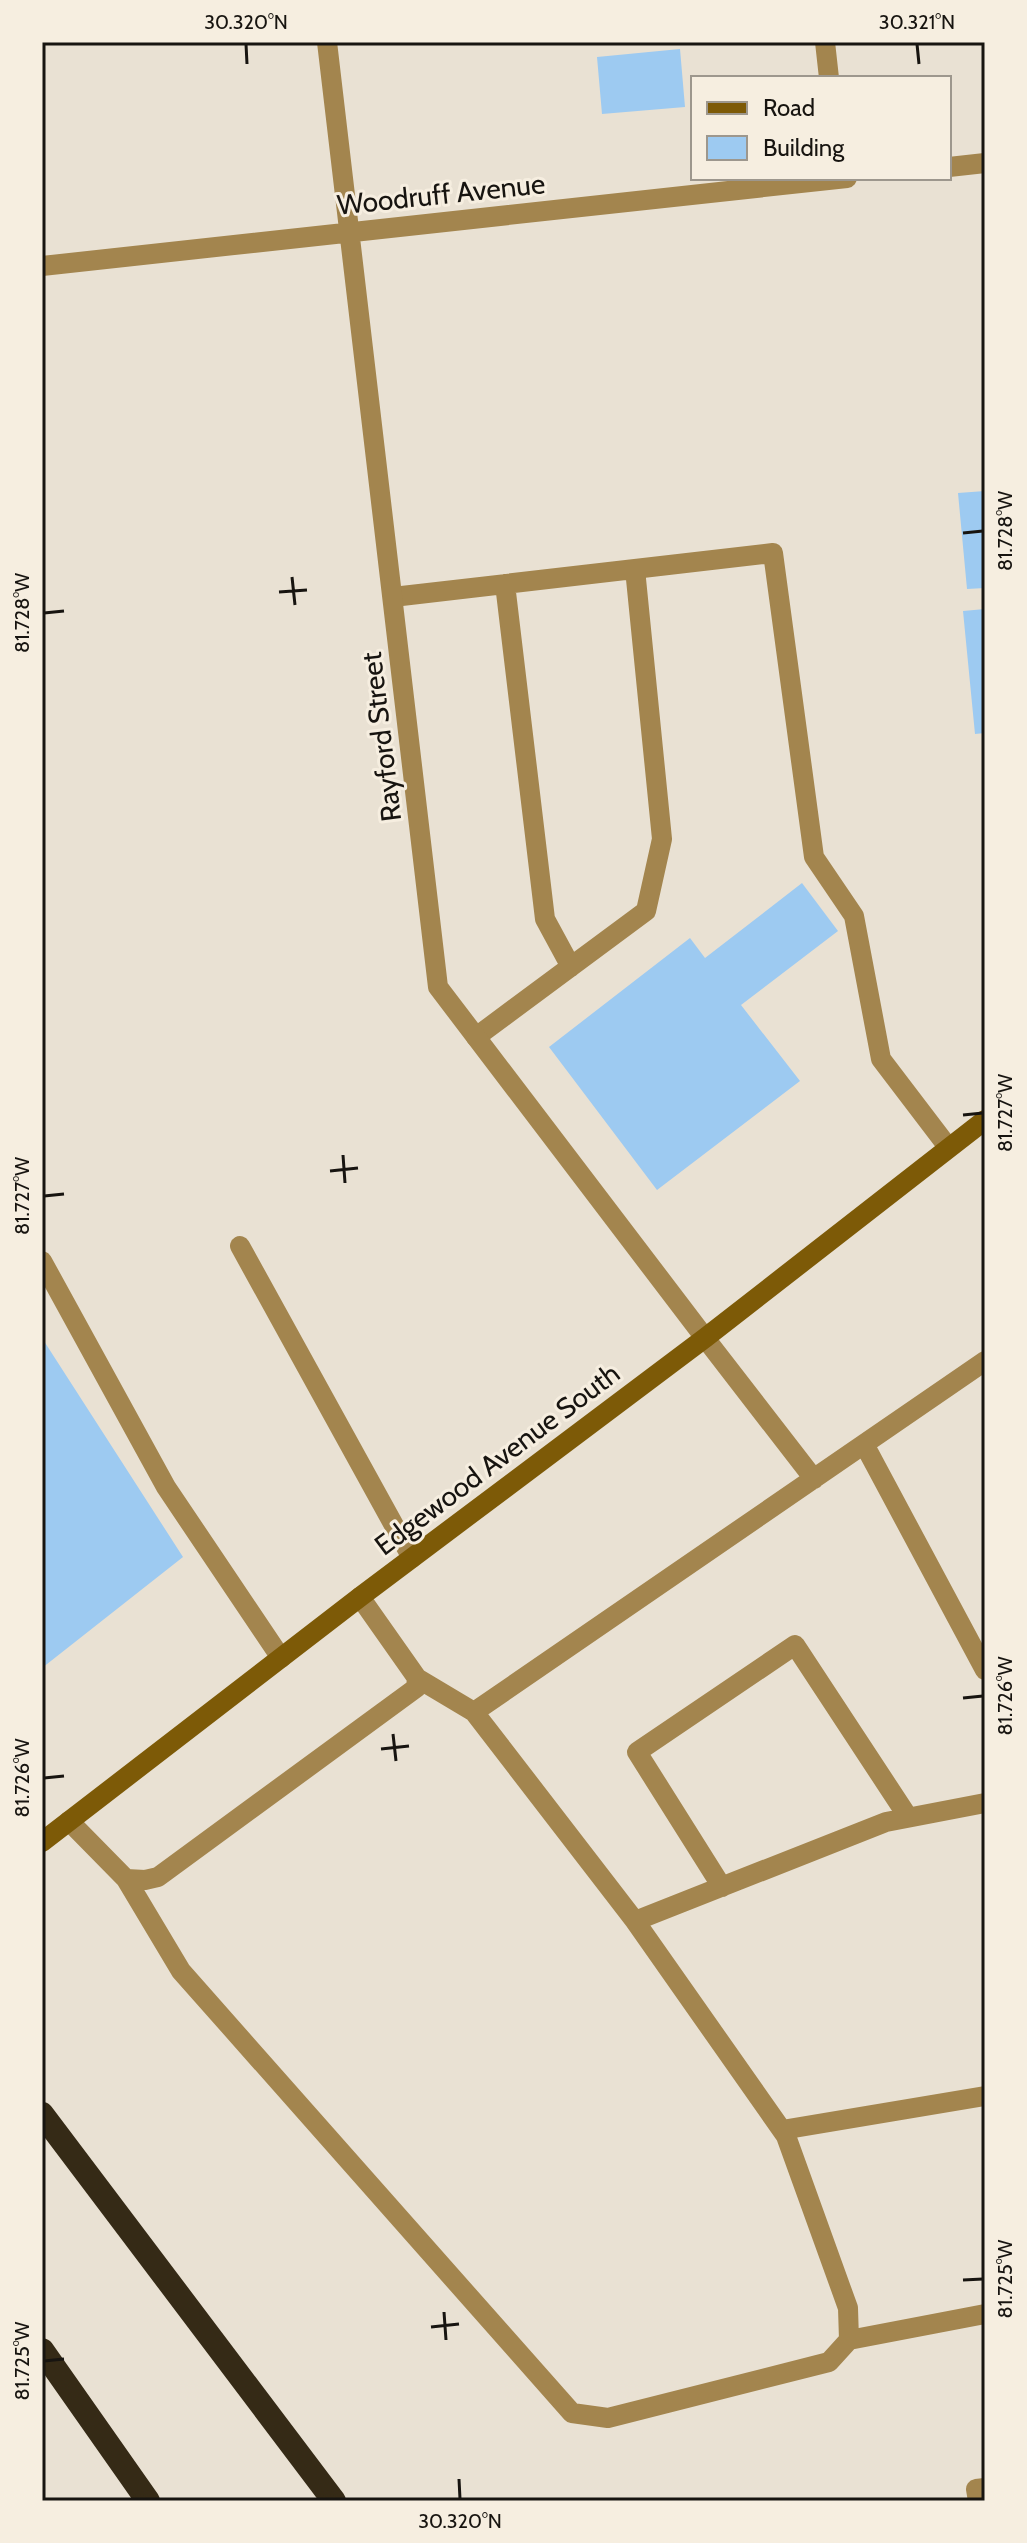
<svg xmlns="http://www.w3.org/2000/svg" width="1027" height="2543" font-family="Cabin,sans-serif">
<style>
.building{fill:#9dcaf1}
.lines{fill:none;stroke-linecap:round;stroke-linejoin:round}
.service{stroke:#a3854e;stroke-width:20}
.minor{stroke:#a3854e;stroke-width:20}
.secondary{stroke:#7d5a07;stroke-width:20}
.motorway{stroke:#352a16;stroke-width:24}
.ticks{fill:none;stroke:#171410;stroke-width:3}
.labels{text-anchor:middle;stroke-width:6;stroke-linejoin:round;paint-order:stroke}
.street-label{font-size:28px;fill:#171410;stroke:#f6eee0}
.neatline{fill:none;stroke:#171410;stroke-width:3}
.ticks-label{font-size:20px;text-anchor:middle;fill:#171410}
</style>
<rect width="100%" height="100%" fill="#e9e1d3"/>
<path class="building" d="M680,49L685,107L602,114L597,57Z
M985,491V588L967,589L958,493Z
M985,609V733L975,734L963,611Z
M802,883L838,931L741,1005L800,1081L657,1190L549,1047L690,938L705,958Z
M42,1338L183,1557L42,1668Z"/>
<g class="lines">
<path class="service" d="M505,584L545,919L571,967
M393,597L773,553L814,857L854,916L881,1059L948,1147
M476,1037L646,911L662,839L635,569
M240,1246L412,1558
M42,1261L166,1487L281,1658
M705,1338L814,1479
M864,1444L985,1670
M474,1712L985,1361
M69,1821L126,1879L145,1880L158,1877L416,1688L417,1678L360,1597
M126,1879L181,1971L572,2413L608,2418L829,2362L849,2340L848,2308L786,2136L635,1921L474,1712L417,1678
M722,1887L637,1752L795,1645L908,1817
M635,1921L886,1822L985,1803
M782,2130L985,2096
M849,2340L985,2314
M978,2501L976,2489L985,2488"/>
<path class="minor" d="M327,42L438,987L705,1338
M825,42L829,78
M949,167L985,163
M42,266L847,178"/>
<path class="secondary" d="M42,1842L360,1597L705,1338L985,1120"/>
<path class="motorway" d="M42,2114L334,2501
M42,2350L148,2501"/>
</g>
<path class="ticks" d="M246,44L247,64M917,44L919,64M963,533L983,531M292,577L295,605M279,592L307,590M44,613L64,611M963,1115L983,1113M343,1155L345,1183M330,1171L358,1168M44,1196L64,1194M963,1698L983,1696M393,1734L396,1761M381,1749L409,1746M44,1778L64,1776M963,2280L983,2279M444,2312L446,2340M431,2327L459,2324M44,2361L64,2359M459,2479L460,2499"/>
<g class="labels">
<g class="street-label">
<text transform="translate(441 194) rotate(-6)" y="10">Woodruff Avenue</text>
<text transform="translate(381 737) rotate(-97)" y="10">Rayford Street</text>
<text transform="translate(497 1459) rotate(-37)" y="10">Edgewood Avenue South</text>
</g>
</g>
<rect width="1027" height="2543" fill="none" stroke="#f6eee0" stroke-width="88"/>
<rect x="691" y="76" width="260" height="104" fill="#f6eee0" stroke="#9d978d" stroke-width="2"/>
<rect x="707" y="102" width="40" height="12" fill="#7d5a07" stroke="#9d978d" stroke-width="2"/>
<text x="763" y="116" font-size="24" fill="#171410">Road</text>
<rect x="707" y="136" width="40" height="24" fill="#9dcaf1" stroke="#9d978d" stroke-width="2"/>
<text x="763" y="156" font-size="24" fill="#171410">Building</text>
<rect x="44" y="44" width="939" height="2455" class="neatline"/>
<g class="ticks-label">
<text x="246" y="29">30.320°N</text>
<text x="917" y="29">30.321°N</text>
<text transform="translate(1005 531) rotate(-90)" y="7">81.728°W</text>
<text transform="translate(22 613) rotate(-90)" y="7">81.728°W</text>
<text transform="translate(1005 1113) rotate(-90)" y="7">81.727°W</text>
<text transform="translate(22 1196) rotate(-90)" y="7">81.727°W</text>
<text transform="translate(1005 1696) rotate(-90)" y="7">81.726°W</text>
<text transform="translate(22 1778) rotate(-90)" y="7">81.726°W</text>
<text transform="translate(1005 2279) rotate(-90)" y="7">81.725°W</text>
<text transform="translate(22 2361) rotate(-90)" y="7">81.725°W</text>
<text x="460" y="2528">30.320°N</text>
</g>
</svg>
